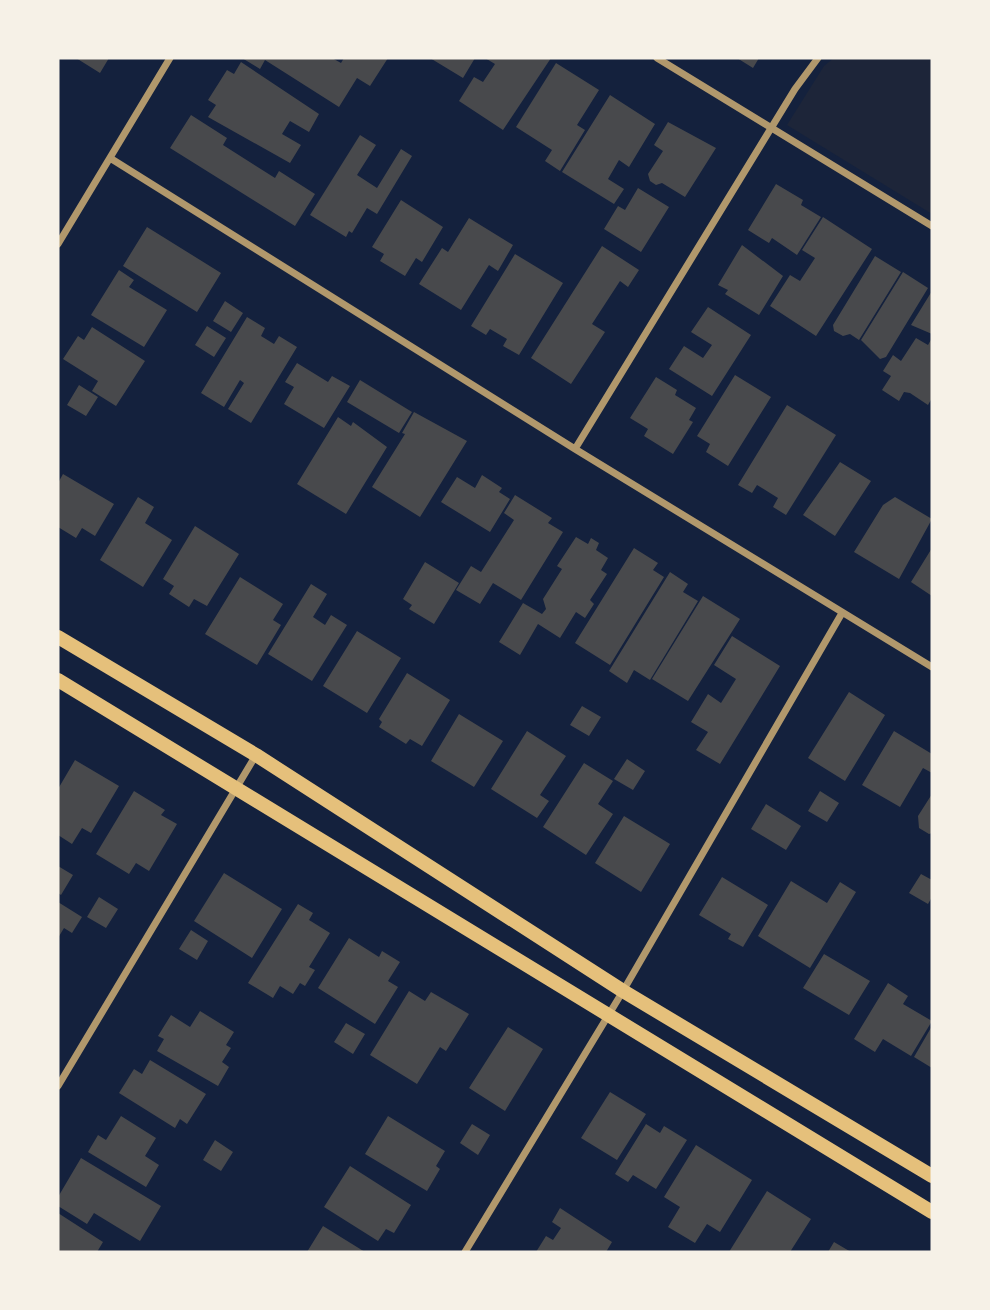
<svg xmlns="http://www.w3.org/2000/svg" width="990" height="1310" font-family="'Titillium Web',sans-serif">
<style>
.green{fill:#1d2539}
.building{fill:#48494c}
.lines{fill:none;stroke-linecap:round;stroke-linejoin:round}
.minor{stroke:#b1986c;stroke-width:7}
.secondary{stroke:#e5c07b;stroke-width:14}
</style>
<rect width="100%" height="100%" fill="#14213d"/>
<path class="green" d="M834,58H932V214L787,125L824,66Z"/>
<path class="building" d="M76,58H109L100,73Z
M242,58H332L341,63L344,58H388L370,86L357,78L339,107L265,60L260,69Z
M430,58H475L463,78Z
M485,58H551L503,130L459,101L474,77L483,82L495,64Z
M737,58H759L753,68Z
M241,62L319,114L309,132L290,121L282,134L301,145L290,163L208,117L216,105L208,100L227,70L234,74Z
M556,63L599,90L577,125L585,130L560,171L545,161L552,150L516,127Z
M610,95L655,124L629,167L619,160L608,179L624,189L614,204L562,172Z
M191,115L227,138L223,145L275,178L279,171L315,194L295,226L170,148Z
M668,122L716,148L685,197L662,183L656,185L650,181L648,174L663,151L654,145Z
M360,135L376,145L357,175L377,188L401,149L412,156L377,214L367,208L352,233L349,231L346,237L310,215Z
M776,184L803,200L801,205L821,217L797,255L772,238L769,243L748,230Z
M638,188L669,207L641,252L604,229L618,206L625,210Z
M401,200L443,227L422,262L416,258L405,276L380,261L384,254L372,247Z
M823,217L872,249L816,336L770,306L790,275L800,281L815,258L802,250Z
M469,218L513,245L498,271L489,265L461,310L419,284L442,248L448,252Z
M147,227L221,273L197,312L123,266Z
M742,245L783,276L759,315L725,294L728,290L718,285Z
M602,246L639,270L628,287L620,281L592,324L605,332L571,384L531,358Z
M515,254L563,283L519,355L503,346L507,339L490,329L486,335L471,326Z
M875,256L901,272L859,340L850,334L843,336L834,331L833,325Z
M119,270L134,280L129,287L167,310L144,347L91,315Z
M903,272L928,288L886,357L880,359L861,340Z
M932,291V334L911,325Z
M225,301L243,313L231,332L213,321Z
M708,307L751,335L712,396L669,369L684,346L703,358L712,345L691,332Z
M247,317L265,328L261,336L274,344L279,336L297,347L251,423L228,409L244,383L240,380L224,407L201,393Z
M207,326L226,338L214,357L195,345Z
M92,327L145,361L116,406L92,391L98,381L63,359L78,336L84,340Z
M916,338L928,345L932,338V398L928,405L910,393L904,392L899,401L882,390L891,376L883,371L893,355L901,361Z
M297,363L328,382L332,376L350,386L324,428L284,404L294,387L285,382Z
M735,375L771,397L728,466L706,452L710,444L697,436Z
M656,377L677,390L675,395L696,408L689,420L693,422L673,454L644,436L648,429L630,418Z
M360,380L412,412L399,433L347,402Z
M79,385L98,397L86,416L67,405Z
M787,405L836,435L786,515L773,507L778,498L757,485L752,493L738,485Z
M414,412L467,441L420,517L372,487L405,434L402,433Z
M338,417L351,426L353,422L387,447L346,514L297,484Z
M840,462L871,481L835,536L803,515Z
M63,474L114,504L95,536L82,528L76,538L58,527V483Z
M482,475L502,488L499,492L510,499L490,532L441,502L457,477L475,488Z
M515,495L552,518L548,523L563,532L521,600L493,583L480,604L456,590L471,566L481,572L514,520L504,513Z
M138,497L154,507L145,523L172,540L143,587L100,560Z
M895,497L932,519L899,579L854,552L883,505Z
M195,526L239,554L207,606L194,599L189,607L169,594L174,586L163,579Z
M576,537L588,544L591,538L599,543L596,550L608,558L601,570L607,574L590,600L594,604L585,618L576,612L560,638L538,624L520,655L499,642L523,603L542,614L546,609L543,599L562,569L557,566Z
M634,548L658,563L653,570L664,577L610,665L575,643Z
M932,548V596L911,582Z
M425,562L459,583L434,624L409,609L412,605L403,599Z
M670,572L688,584L683,592L698,601L650,680L634,670L627,683L609,671Z
M240,577L283,604L273,620L281,625L257,665L205,634Z
M311,584L327,594L313,617L325,625L331,615L347,625L312,681L268,654Z
M703,596L740,619L688,701L652,679Z
M357,631L401,658L367,713L323,686Z
M732,636L780,666L720,764L696,750L708,732L691,722L708,694L721,703L736,679L714,665Z
M407,673L450,700L422,746L410,739L406,744L379,727L382,722L379,719Z
M849,692L885,715L845,781L808,758Z
M582,706L601,717L589,736L570,725Z
M459,714L503,741L474,787L431,761Z
M527,731L566,756L540,795L549,801L537,818L491,789Z
M894,731L932,754V773L923,768L900,807L862,785Z
M627,759L645,771L633,790L614,779Z
M75,760L119,786L91,833L82,828L72,844L58,835V789Z
M584,763L613,781L598,804L613,814L586,855L543,827Z
M134,791L165,810L161,815L177,824L149,871L136,863L129,874L96,854Z
M820,791L839,803L827,822L808,811Z
M932,794V833L929,834L919,828L918,816Z
M766,804L801,826L786,850L751,829Z
M624,816L670,844L641,892L595,863Z
M58,866L73,875L61,895L58,893Z
M224,873L282,909L252,958L194,921Z
M921,874L932,880V897L928,904L909,893Z
M722,877L768,905L743,947L728,939L731,934L699,915Z
M791,881L827,903L840,882L856,892L810,968L758,936Z
M99,897L118,909L106,928L87,917Z
M58,902L82,917L72,933L64,928L58,938Z
M298,904L313,913L309,920L330,933L309,967L315,970L305,986L300,983L293,994L280,986L273,998L248,983Z
M191,930L208,941L197,960L179,949Z
M349,938L379,957L382,951L400,962L388,981L398,987L375,1024L318,988Z
M824,954L870,981L849,1015L803,988Z
M888,983L908,996L903,1004L932,1021L911,1056L883,1039L875,1052L854,1039Z
M409,991L425,1001L431,992L469,1014L446,1051L440,1047L417,1084L370,1055Z
M200,1011L234,1032L226,1045L231,1048L222,1062L229,1067L218,1086L157,1051L164,1039L158,1036L171,1015L190,1027Z
M346,1023L365,1034L353,1054L334,1042Z
M932,1026V1068L914,1057Z
M508,1027L543,1049L505,1111L469,1088Z
M150,1060L206,1094L187,1124L180,1119L175,1128L119,1093L134,1069L142,1074Z
M610,1092L646,1114L617,1160L581,1138Z
M121,1116L156,1138L145,1156L159,1165L146,1187L88,1152L98,1135L106,1140Z
M388,1116L445,1151L436,1166L440,1169L427,1191L365,1154Z
M472,1124L490,1135L478,1155L460,1143Z
M646,1124L660,1133L664,1126L687,1140L656,1189L633,1175L628,1182L615,1174Z
M215,1140L233,1152L221,1171L203,1160Z
M696,1145L752,1180L720,1232L707,1224L695,1243L668,1227L680,1207L664,1197Z
M81,1158L161,1206L140,1241L94,1213L87,1224L58,1206V1197Z
M350,1166L411,1205L394,1233L386,1229L378,1241L324,1207Z
M767,1191L811,1219L790,1252H729Z
M560,1208L612,1242L606,1252H536L546,1236L553,1240L561,1228L552,1222Z
M58,1213L103,1242L97,1252H58Z
M323,1226L365,1252H307Z
M834,1242L851,1252H828Z"/>
<g class="lines">
<path class="minor" d="M657,58L932,226
M110,158L575,449L932,667
M58,244L170,58
M575,449L795,89L818,58
M58,1086L256,755
M465,1252L623,991L842,613"/>
<path class="secondary" d="M58,637L256,755L623,991L932,1176
M58,680L932,1212"/>
</g>
<rect width="990" height="1310" fill="none" stroke="#f6f1e7" stroke-width="119"/>
</svg>
